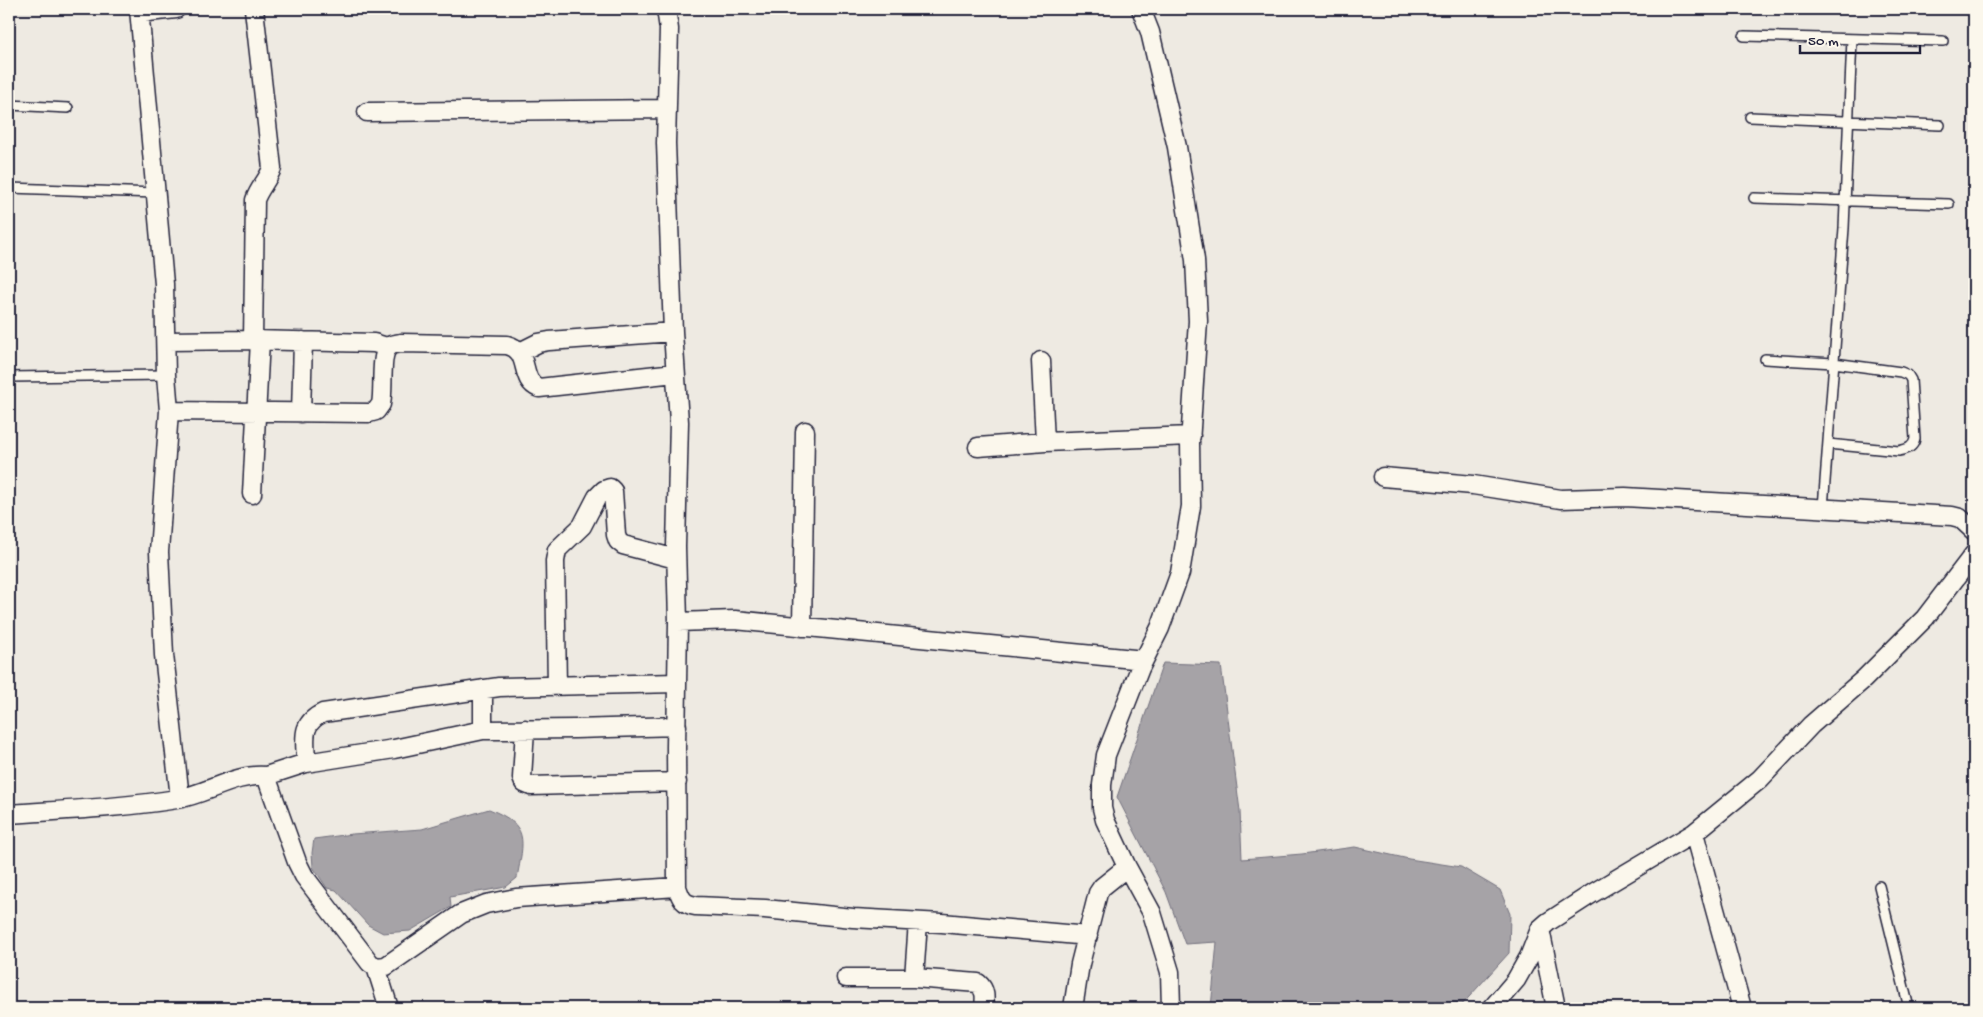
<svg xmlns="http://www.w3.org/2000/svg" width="1983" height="1017" font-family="'Gochi Hand',sans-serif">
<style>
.water{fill:#a6a3a7;stroke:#716f7c}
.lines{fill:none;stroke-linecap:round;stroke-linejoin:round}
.lane-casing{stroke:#22223b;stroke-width:12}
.street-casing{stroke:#22223b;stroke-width:21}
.lane{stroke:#fbf7ec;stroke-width:9}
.street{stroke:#fbf7ec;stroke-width:18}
</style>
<rect width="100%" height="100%" fill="#eeeae2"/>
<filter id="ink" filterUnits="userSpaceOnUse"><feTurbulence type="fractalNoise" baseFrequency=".02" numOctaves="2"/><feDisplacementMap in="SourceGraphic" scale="10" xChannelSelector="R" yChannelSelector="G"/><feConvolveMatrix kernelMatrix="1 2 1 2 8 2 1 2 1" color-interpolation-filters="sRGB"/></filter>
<g filter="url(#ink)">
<path class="water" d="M1163,663L1221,665L1240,811L1242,859L1302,854L1355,847L1409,859L1461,867L1500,890L1510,914L1509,953L1459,1008H1211L1217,942L1185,944L1166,892L1117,797Z
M489,809C530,825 524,840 517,878L506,887L450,897L451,907L410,931L383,933L368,925L336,890L327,888L313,867L312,853L314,839L352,834L422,829Z"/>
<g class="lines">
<g class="lane-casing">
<path id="lane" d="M1744,36L1943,41
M9,105L68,108
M1750,117L1940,125
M9,188L156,193
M1754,198L1949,204
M1765,359L1834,363L1901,372L1908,375L1911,380L1915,439C1913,448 1907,449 1899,451L1828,444
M9,377L166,375
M1823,508L1844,228L1852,39
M1879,886L1909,1008"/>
</g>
<g class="street-casing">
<path id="street" d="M139,9L164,284L166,375L169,411L159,552L164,655L180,798
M666,9L669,29L666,143L673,332L679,422L676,547L678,622L676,747L677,887C681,899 683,904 696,906L765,909L853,918L942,923L1088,936
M1141,9L1150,32L1177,147L1195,260L1198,321L1190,443L1191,506L1180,573L1160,628L1140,668L1106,755L1102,785V808L1105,820L1127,867L1152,913L1170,972L1171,1008
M139,13L176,9
M367,112L666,109
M253,340L255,200C259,188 268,180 272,168L254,9
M166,341L253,340L374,343L387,347
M520,352L538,343L549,341L673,332
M1041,361L1045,442
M169,411L369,413L376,411L381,404C384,391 380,358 387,349C390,344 395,344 401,343L507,345C532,351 518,380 539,388L675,373
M301,413L303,341
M978,447L1045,442L1191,436
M1383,477L1473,485L1561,499L1625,497L1952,516L1960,518L1974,531
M252,494L260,340
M678,622L735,620L1144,660
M802,627L805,431
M557,686L555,561L557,550L582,526L597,497L604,490L610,488L613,491L616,535L618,541L623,545L676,559
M483,689V730
M525,729L522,778L524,783L531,786L677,782
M306,763C306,741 299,724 323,713L499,687L677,683
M266,776L306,763L394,749L483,730L575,729L677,726
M9,814C65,810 122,808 177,799C207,794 236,773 266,776L297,862L304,876L370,963L376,967L386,966L461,914L486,904L516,898L677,887
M1694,833L1742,1008
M1540,929L1556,1008
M376,967L389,1008
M846,978H914L978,983C986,990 985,998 984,1008
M914,978L918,922
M1073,1008L1080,964L1098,893L1102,887L1127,867
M1492,1008L1516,980L1529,957L1540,929L1548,922L1593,893L1694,833L1760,779L1811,725L1864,679L1925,618L1974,554"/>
</g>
<use href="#lane" class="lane"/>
<use href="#street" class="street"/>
</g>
</g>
<rect width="1983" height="1017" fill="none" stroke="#fbf7ec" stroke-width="30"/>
<rect x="15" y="15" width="1953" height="987" fill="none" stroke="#22223b" stroke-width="2" filter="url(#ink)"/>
<path d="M1800 45v8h120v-8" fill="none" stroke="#22223b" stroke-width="2.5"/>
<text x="1808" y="45" font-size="15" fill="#22223b" stroke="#fbf7ec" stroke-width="4" paint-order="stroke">50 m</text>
</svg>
